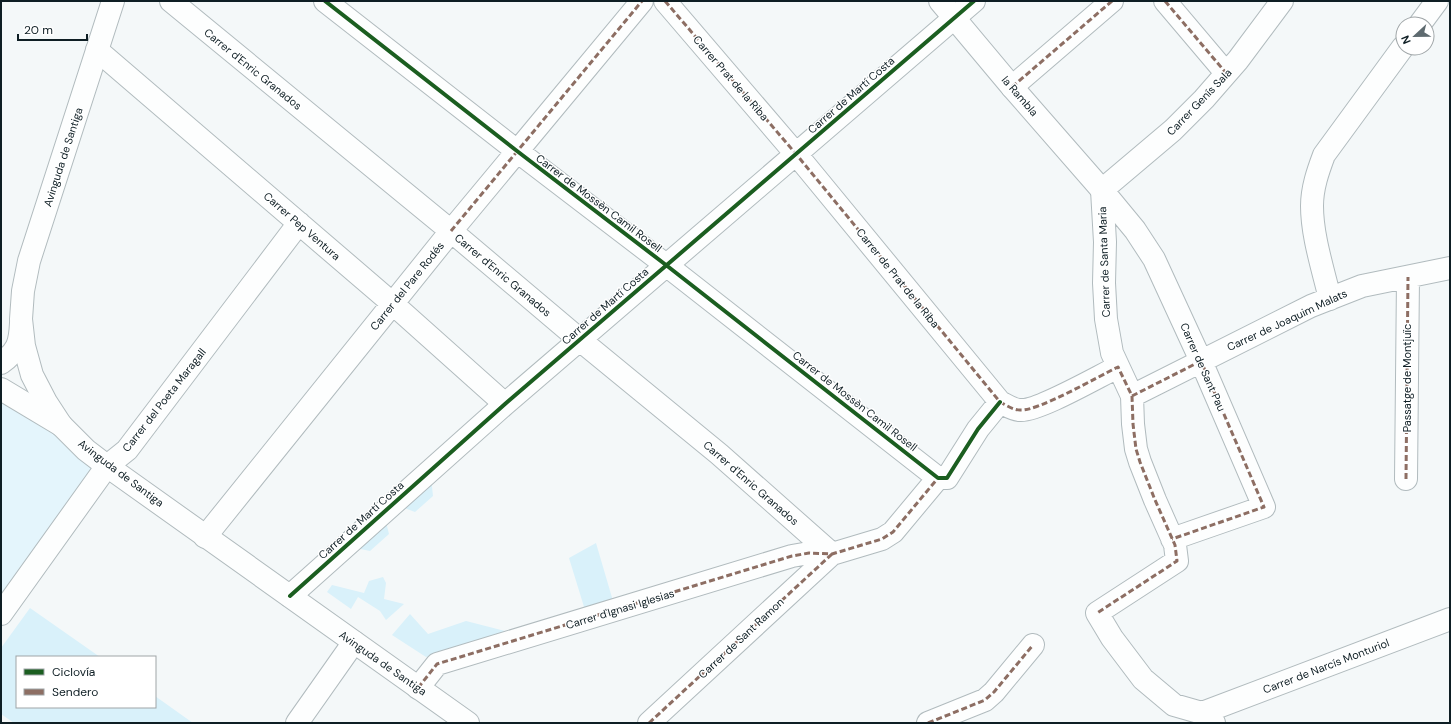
<svg xmlns="http://www.w3.org/2000/svg" width="1451" height="724" font-family="'DM Sans',sans-serif">
<style>
.built{fill:#e4f5fc}
.green{fill:#d9f1fa}
.lines{fill:none;stroke-linecap:round;stroke-linejoin:round}
.street-casing{stroke:#b1bbbe;stroke-width:24}
.secondary-casing{stroke:#b1bbbe;stroke-width:24}
.street{stroke:#fdfefe;stroke-width:22}
.secondary{stroke:#fdfefe;stroke-width:22}
.quiet{stroke:#8d6e63;stroke-width:3;stroke-dasharray:6 3;stroke-linecap:butt}
.cycleway-casing{stroke:#fff;stroke-width:6}
.cycleway{stroke:#1b5e20;stroke-width:4}
.labels{text-anchor:middle;stroke-width:3;stroke-linejoin:round;paint-order:stroke}
.street-label{font-size:11px;fill:#0e1e24;stroke:#fff}
</style>
<rect width="100%" height="100%" fill="#f4f8f9"/>
<path class="built" d="M1,394L107,466L1,614Z"/>
<path class="green" d="M431,477L433,496L415,512L399,506Z
M385,518L389,534L370,551L351,547Z
M596,543L613,601L585,610L569,558Z
M383,577L386,583L384,599L404,604L386,620L380,611L358,597L351,609L327,592L332,585L364,593L369,581Z
M30,608L100,657H17V707H155V696L193,723H14L1,714V648Z
M410,614L428,634L466,621L509,632L426,657L392,635Z"/>
<g class="lines">
<g class="street-casing">
<path id="street" d="M171,1L451,231L580,340L719,454L832,554
M325,1L517,151L666,265L938,478
M665,1L796,154L1000,402C1006,405 1013,410 1020,410C1037,412 1099,376 1118,367
M1165,1L1226,73
M1420,24L1437,1
M97,50L393,304L505,404
M1012,87L1112,1
M1102,190L1105,242L1104,283L1106,319L1112,353L1132,396L1133,424L1136,449L1140,462L1155,500L1175,545L1177,561L1097,613L1112,638L1143,679L1174,705L1202,713L1214,723
M1102,190L1135,230L1154,259L1201,361L1264,507L1172,539
M1102,190L1173,130L1204,99L1238,60L1282,1
M1330,299C1323,269 1312,236 1312,206C1312,188 1318,171 1324,155L1403,47
M1,363C18,351 20,343 21,323
M1,389L61,425
M1132,396L1311,306L1362,286L1450,268
M1406,479L1408,277
M205,537L451,231L642,1
M290,596L505,404L974,1
M1,614L107,466L127,450L299,223
M418,688L437,664L792,556L809,553L832,554L882,539L893,532L938,478H947L978,429L1000,402
M1202,713L1450,619
M297,723L354,642
M649,723L832,554
M928,723L985,700L994,692L1033,645"/>
</g>
<g class="secondary-casing">
<path id="secondary" d="M113,1L29,261L23,291L21,319L24,346L32,375L46,402L61,425L86,450L107,466L468,723
M940,1L1012,87L1102,190"/>
</g>
<use href="#street" class="street"/>
<use href="#secondary" class="secondary"/>
<path class="quiet" d="M665,1L796,154L1000,402C1006,405 1013,410 1020,410C1037,412 1099,376 1118,367L1132,396L1133,424L1136,449L1140,462L1155,500L1175,545L1177,561L1097,613
M1165,1L1226,73
M1012,87L1112,1
M451,231L642,1
M1132,396L1201,361L1264,507L1172,539
M1406,479L1408,277
M418,688L437,664L792,556L809,553L832,554L882,539L893,532L938,478
M649,723L832,554
M928,723L985,700L994,692L1033,645"/>
<g class="cycleway-casing">
<path id="cycleway" d="M325,1L517,151L666,265L938,478H947L978,429L1000,402
M290,596L505,404L974,1"/>
</g>
<use href="#cycleway" class="cycleway"/>
</g>
<g class="labels">
<g class="street-label">
<text transform="translate(253 69) rotate(39)" y="4">Carrer d'Enric Granados</text>
<text transform="translate(731 78) rotate(49)" y="4">Carrer Prat de la Riba</text>
<text transform="translate(851 95) rotate(-41)" y="4">Carrer de Martí Costa</text>
<text transform="translate(1020 96) rotate(49)" y="4">la Rambla</text>
<text transform="translate(1199 102) rotate(-46)" y="4">Carrer Genís Sala</text>
<text transform="translate(63 157) rotate(-72)" y="4">Avinguda de Santiga</text>
<text transform="translate(599 203) rotate(37)" y="4">Carrer de Mossèn Camil Rosell</text>
<text transform="translate(302 226) rotate(41)" y="4">Carrer Pep Ventura</text>
<text transform="translate(1104 262) rotate(-92)" y="4">Carrer de Santa Maria</text>
<text transform="translate(503 275) rotate(40)" y="4">Carrer d'Enric Granados</text>
<text transform="translate(898 278) rotate(51)" y="4">Carrer de Prat de la Riba</text>
<text transform="translate(407 286) rotate(-51)" y="4">Carrer del Pare Rodés</text>
<text transform="translate(605 306) rotate(-41)" y="4">Carrer de Martí Costa</text>
<text transform="translate(1287 320) rotate(-25)" y="4">Carrer de Joaquim Malats</text>
<text transform="translate(1203 367) rotate(66)" y="4">Carrer de Sant Pau</text>
<text transform="translate(1407 378) rotate(-90)" y="4">Passatge de Montjuïc</text>
<text transform="translate(164 400) rotate(-52)" y="4">Carrer del Poeta Maragall</text>
<text transform="translate(855 401) rotate(38)" y="4">Carrer de Mossèn Camil Rosell</text>
<text transform="translate(121 473) rotate(37)" y="4">Avinguda de Santiga</text>
<text transform="translate(751 483) rotate(41)" y="4">Carrer d'Enric Granados</text>
<text transform="translate(361 520) rotate(-42)" y="4">Carrer de Martí Costa</text>
<text transform="translate(620 609) rotate(-17)" y="4">Carrer d'Ignasi Iglesias</text>
<text transform="translate(741 638) rotate(-43)" y="4">Carrer de Sant Ramon</text>
<text transform="translate(383 663) rotate(35)" y="4">Avinguda de Santiga</text>
<text transform="translate(1326 666) rotate(-21)" y="4">Carrer de Narcís Monturiol</text>
</g>
</g>
<rect width="1451" height="724" fill="none" stroke="#0e1e24" stroke-width="4"/>
<rect x="16" y="656" width="140" height="52" fill="#ffffff" stroke="#9fa5a7"/>
<rect x="24" y="669" width="20" height="6" fill="#1b5e20" stroke="#9fa5a7"/>
<text x="52" y="676" font-size="12" fill="#0e1e24">Ciclovía</text>
<rect x="24" y="689" width="20" height="6" fill="#8d6e63" stroke="#9fa5a7"/>
<text x="52" y="696" font-size="12" fill="#0e1e24">Sendero</text>
<g transform="translate(1415 36) rotate(248)"><circle r="19" fill="#ffffff" stroke="#9fa5a7"/>
<path d="M0-3L7 15L0 10L-7 15Z" fill="#5e6a6f"/>
<text y="-6" font-size="11" font-weight="bold" text-anchor="middle" fill="#0e1e24">N</text>
</g>
<path d="M18 34v6h69v-6" fill="none" stroke="#0e1e24" stroke-width="2"/>
<text x="24" y="34" font-size="12" fill="#0e1e24" stroke="#ffffff" stroke-width="3" paint-order="stroke">20 m</text>
</svg>
